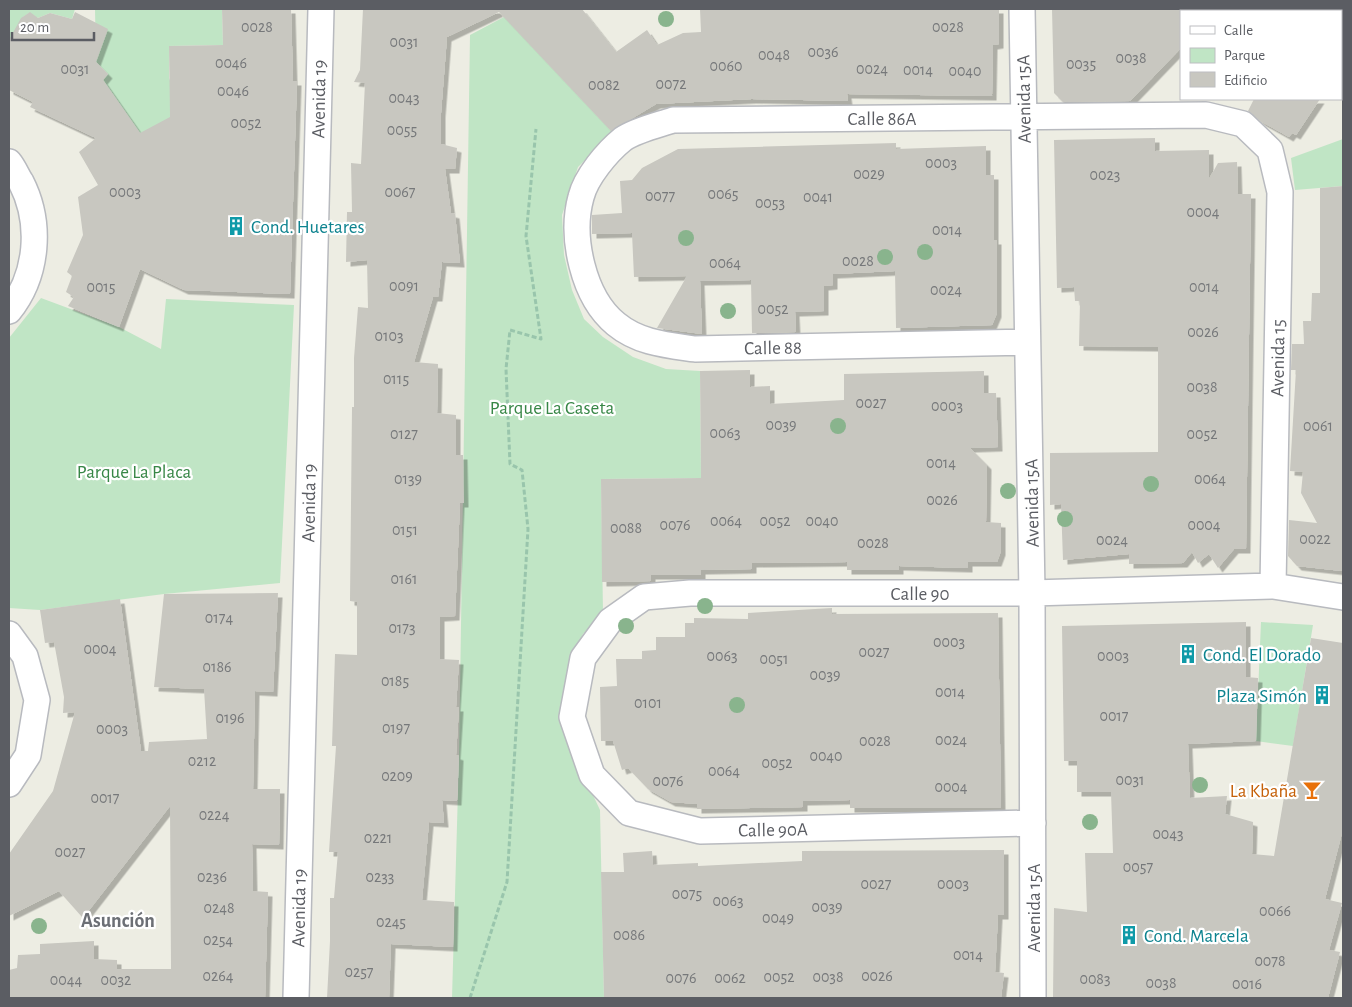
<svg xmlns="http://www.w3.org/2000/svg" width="1352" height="1007" font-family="'Alegreya Sans',sans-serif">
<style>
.green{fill:#c0e5c5}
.building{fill:#c8c7c0;filter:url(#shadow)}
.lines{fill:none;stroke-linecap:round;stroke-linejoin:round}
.minor-casing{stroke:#b8babf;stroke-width:28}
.path{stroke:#99c5ac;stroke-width:3;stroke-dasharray:5 2.5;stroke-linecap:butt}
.minor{stroke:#fff;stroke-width:25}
.tree{fill:#89b48d}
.labels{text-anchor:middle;stroke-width:4.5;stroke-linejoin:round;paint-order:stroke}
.number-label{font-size:16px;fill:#76787a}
.street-label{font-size:19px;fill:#5b5d63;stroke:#fff}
.culture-label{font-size:19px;fill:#0d838f;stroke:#fff;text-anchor:start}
.park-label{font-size:19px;fill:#378646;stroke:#fff}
.food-label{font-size:19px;fill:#c56008;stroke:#fff;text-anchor:end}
.neighbourhood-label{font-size:20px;font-weight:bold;fill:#6c6f75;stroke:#fff}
</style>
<defs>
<filter id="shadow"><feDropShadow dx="4.5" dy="4.5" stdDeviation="0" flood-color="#0004"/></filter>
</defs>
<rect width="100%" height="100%" fill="#edede3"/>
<path class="green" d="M9,9H75L72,19L50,13L38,18L29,13L23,17L9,41Z
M95,9H222L223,45L169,46V78L196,143L140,133L103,80L108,74L96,62Z
M504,17L613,133L578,167L562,215L564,255L572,290L584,319L603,337L633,357L666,369L700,371L701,478L601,479L603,613L583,634L568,671L575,757L600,810L604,998H452L459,756L470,35Z
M1343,139V186L1295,190L1291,158Z
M41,298L119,327L161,349L166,299L294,305L280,583L164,594L40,610L9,608V338Z
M1261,622L1313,625L1293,746L1256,741Z"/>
<path class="building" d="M222,9H291L293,81H297L290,294L184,290L140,269L119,327L68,306L74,297L66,292L72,276L67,272L83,235L78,197L98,185L79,152L96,138L30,107L33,102L9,90V40L21,18L30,12L38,18L50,13L72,19L75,12L108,29L96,62L108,74L103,80L140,133L170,117L169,46L223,45Z
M363,9H582L616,52L647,30L657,45L683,33L701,32L700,9H999V44L993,45L992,96L847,94L848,101L752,99L656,104L611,131L499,12L447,37L441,113V144L457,148L455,169H445L451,213L455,214L460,263L442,262L438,297H433L414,362L438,364L437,413L456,415V455H463L464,503H460L455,616L440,617V659L459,660L456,707H459L456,755L459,756L457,801L442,800L444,823L429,822L422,900L454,902L453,947L391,944L389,998H327L330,941V898H334L338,852H329L336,746H332L335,654L357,655V602L350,601L352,407H354V358L358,307L368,308L367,260L346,262L347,212H352L351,163L361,164L365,83L354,82L360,70Z
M1052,9H1181V48L1130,101L1063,102L1054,93Z
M1254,99H1320L1296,135L1292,133L1289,137L1262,122L1248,111Z
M1155,138V151L1209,150V179L1218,163L1237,162L1238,194H1251L1246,549H1234L1218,568L1209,554L1198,563L1192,552L1183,563L1129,564V554L1063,560L1061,504L1050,505V453L1158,452V347L1079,346L1080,301H1075L1074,287L1057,288L1054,140Z
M896,143V149L986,146V175H994V240H997V313L992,325L896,328L895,271L833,274V285L824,286V311L795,312L796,332L752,333L751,280L700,281L702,334L657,328L687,276L634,277L632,233L592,234V215L622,213L620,181L632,180L642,168L678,149Z
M1343,186V573L1342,571L1297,566L1288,556L1289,520L1317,523L1301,493L1303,472L1290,471L1296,370H1291L1292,344H1304L1303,321H1311L1312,293H1320V188Z
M750,370V387L770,386V404L844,400V374L984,371V393H996L998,447L970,448L987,465L986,522L1001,523V551L997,562H968V568L899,566V570H847V562L752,563V569L701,570V575H651V581L602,582L601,479L701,478L700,371Z
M278,593L273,692L255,691L253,789H280L279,845L252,844L253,891L268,892L265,998H9V970L17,968L18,955L40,954V944L94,941V959L117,960V969H171L170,806L83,918L59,891L9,916V854L53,791L75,712L63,713L64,697L54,642L45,643L40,610L120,599L141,751H148L149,742L207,739L204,689L154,687L164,594Z
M832,608V614L998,613L1001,808H850V800L803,801V807L697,809V804L671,802L648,789L628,768L622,770L613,741H601L600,687L617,686L616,659H642V651L656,650V637H685V623H694V618L748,619V613Z
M1246,622V677L1258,678L1256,741L1188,744L1190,798L1227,796L1225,814L1253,822L1252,854L1274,856L1311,638L1343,643V829L1325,899L1342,903L1329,950L1340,952L1328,998H1053L1054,908L1087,912L1085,853H1113L1111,792H1077V761H1064L1062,626Z
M1004,850V915H998L995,972L1004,973L1001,998H604L601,872H624L623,853L652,851L653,865L698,863V866L802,861V851Z"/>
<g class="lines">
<g class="minor-casing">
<path id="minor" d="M1022,9L1032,593L1033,998
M9,162C14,168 17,176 21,182C42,223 38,275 9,311
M1027,342L695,349C667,345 639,343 616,324C583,297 570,237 581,197C586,177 607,152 623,139C636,130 658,125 673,120L1206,115L1243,124L1270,150L1280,192L1273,586
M9,634L25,656L37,700L28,755L9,784
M1033,823L700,831L629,813L592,775L572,717L583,658L610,621L644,597L690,593H1032L1273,586L1343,597
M296,998L321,9"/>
</g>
<path class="path" d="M470,998L507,882L528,529L522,470L510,464L506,369L510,330L541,339L526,236L536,129"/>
<use href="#minor" class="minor"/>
</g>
<g class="tree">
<circle cx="666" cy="19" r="8"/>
<circle cx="686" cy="238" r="8"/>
<circle cx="925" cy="252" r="8"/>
<circle cx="885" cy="257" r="8"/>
<circle cx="728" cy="311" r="8"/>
<circle cx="838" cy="426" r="8"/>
<circle cx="1151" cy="484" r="8"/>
<circle cx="1008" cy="491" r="8"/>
<circle cx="1065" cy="519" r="8"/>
<circle cx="705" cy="606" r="8"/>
<circle cx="626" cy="626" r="8"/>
<circle cx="737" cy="705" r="8"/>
<circle cx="1200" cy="785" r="8"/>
<circle cx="1090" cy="822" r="8"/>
<circle cx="39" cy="926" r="8"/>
</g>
<defs>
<g id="building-bare" transform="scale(1.5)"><path d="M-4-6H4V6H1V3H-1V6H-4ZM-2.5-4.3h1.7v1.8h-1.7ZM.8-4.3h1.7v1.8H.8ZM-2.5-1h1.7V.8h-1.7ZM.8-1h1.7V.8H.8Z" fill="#0f9aa8" stroke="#fff" stroke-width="2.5" paint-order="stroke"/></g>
<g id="bar-bare" transform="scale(1.5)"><path d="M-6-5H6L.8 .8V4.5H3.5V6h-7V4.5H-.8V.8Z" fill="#e8710a" stroke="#fff" stroke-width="2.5" paint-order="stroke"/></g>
</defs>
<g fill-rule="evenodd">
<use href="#building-bare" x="236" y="226"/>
<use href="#building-bare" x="1188" y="654"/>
<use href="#building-bare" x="1322" y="695"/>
<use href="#bar-bare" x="1312" y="790"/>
<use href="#building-bare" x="1129" y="935"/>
</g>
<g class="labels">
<g class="number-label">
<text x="257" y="32">0028</text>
<text x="948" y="32">0028</text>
<text x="404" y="47">0031</text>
<text x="823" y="57">0036</text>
<text x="774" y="60">0048</text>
<text x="1131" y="63">0038</text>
<text x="231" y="68">0046</text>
<text x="1081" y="69">0035</text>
<text x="726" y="71">0060</text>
<text x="75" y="74">0031</text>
<text x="872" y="74">0024</text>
<text x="918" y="75">0014</text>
<text x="965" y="76">0040</text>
<text x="671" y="89">0072</text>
<text x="604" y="90">0082</text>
<text x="233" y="96">0046</text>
<text x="404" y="103">0043</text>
<text x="246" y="128">0052</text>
<text x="402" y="135">0055</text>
<text x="941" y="168">0003</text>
<text x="869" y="179">0029</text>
<text x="1105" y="180">0023</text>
<text x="125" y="197">0003</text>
<text x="400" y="197">0067</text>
<text x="723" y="199">0065</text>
<text x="660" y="201">0077</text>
<text x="818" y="202">0041</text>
<text x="770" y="208">0053</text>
<text x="1203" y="217">0004</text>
<text x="947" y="235">0014</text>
<text x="858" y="266">0028</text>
<text x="725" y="268">0064</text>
<text x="404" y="291">0091</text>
<text x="101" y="292">0015</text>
<text x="1204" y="292">0014</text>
<text x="946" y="295">0024</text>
<text x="773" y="314">0052</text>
<text x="1203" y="337">0026</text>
<text x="389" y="341">0103</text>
<text x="396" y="384">0115</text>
<text x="1202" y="392">0038</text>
<text x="871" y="408">0027</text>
<text x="947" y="411">0003</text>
<text x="781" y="430">0039</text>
<text x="1318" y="431">0061</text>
<text x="725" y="438">0063</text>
<text x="404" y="439">0127</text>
<text x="1202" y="439">0052</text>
<text x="941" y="468">0014</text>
<text x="408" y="484">0139</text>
<text x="1210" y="484">0064</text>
<text x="942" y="505">0026</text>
<text x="726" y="526">0064</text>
<text x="775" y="526">0052</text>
<text x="822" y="526">0040</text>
<text x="675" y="530">0076</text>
<text x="1204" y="530">0004</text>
<text x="626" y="533">0088</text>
<text x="405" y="535">0151</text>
<text x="1315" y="544">0022</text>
<text x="1112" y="545">0024</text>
<text x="873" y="548">0028</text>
<text x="404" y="584">0161</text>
<text x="219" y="623">0174</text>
<text x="402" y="633">0173</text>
<text x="949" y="647">0003</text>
<text x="100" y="654">0004</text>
<text x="874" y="657">0027</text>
<text x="722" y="661">0063</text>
<text x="1113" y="661">0003</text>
<text x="774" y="664">0051</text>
<text x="217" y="672">0186</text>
<text x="825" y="680">0039</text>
<text x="395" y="686">0185</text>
<text x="950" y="697">0014</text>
<text x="648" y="708">0101</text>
<text x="1114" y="721">0017</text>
<text x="230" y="723">0196</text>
<text x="396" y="733">0197</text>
<text x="112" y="734">0003</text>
<text x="951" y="745">0024</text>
<text x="875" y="746">0028</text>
<text x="826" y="761">0040</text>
<text x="202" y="766">0212</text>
<text x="777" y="768">0052</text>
<text x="724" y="776">0064</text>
<text x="397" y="781">0209</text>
<text x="1130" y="785">0031</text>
<text x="668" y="786">0076</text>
<text x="951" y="792">0004</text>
<text x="105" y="803">0017</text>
<text x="214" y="820">0224</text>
<text x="1168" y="839">0043</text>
<text x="378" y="843">0221</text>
<text x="70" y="857">0027</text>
<text x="1138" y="872">0057</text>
<text x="212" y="882">0236</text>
<text x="380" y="882">0233</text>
<text x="876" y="889">0027</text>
<text x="953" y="889">0003</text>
<text x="687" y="899">0075</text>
<text x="728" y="906">0063</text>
<text x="827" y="912">0039</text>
<text x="219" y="913">0248</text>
<text x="1275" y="916">0066</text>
<text x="778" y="923">0049</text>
<text x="391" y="927">0245</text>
<text x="629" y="940">0086</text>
<text x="218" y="945">0254</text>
<text x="968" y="960">0014</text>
<text x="1270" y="966">0078</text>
<text x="359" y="977">0257</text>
<text x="218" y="981">0264</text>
<text x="877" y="981">0026</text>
<text x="779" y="982">0052</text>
<text x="828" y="982">0038</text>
<text x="681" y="983">0076</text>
<text x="730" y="983">0062</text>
<text x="1095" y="984">0083</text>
<text x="66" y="985">0044</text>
<text x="116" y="985">0032</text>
<text x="1161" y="988">0038</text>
<text x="1247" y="989">0016</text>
</g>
<g class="street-label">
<text transform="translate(318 99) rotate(-89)" y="7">Avenida 19</text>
<text transform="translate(1023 99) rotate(-91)" y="7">Avenida 15A</text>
<text x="882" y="125">Calle 86A</text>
<text transform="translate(773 347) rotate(-1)" y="7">Calle 88</text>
<text transform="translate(1277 358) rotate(-89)" y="7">Avenida 15</text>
<text transform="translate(308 503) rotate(-89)" y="7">Avenida 19</text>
<text transform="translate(1031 503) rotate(-91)" y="7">Avenida 15A</text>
<text x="920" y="600">Calle 90</text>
<text transform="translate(773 829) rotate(-1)" y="7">Calle 90A</text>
<text transform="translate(298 908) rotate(-89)" y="7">Avenida 19</text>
<text transform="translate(1033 908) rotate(-90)" y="7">Avenida 15A</text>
</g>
<g class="culture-label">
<text x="251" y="233">Cond. Huetares</text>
<text x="1203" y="661">Cond. El Dorado</text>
<text x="1307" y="702" text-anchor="end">Plaza Simón</text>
<text x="1144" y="942">Cond. Marcela</text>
</g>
<g class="park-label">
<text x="552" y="414">Parque La Caseta</text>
<text x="134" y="478">Parque La Placa</text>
</g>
<g class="food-label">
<text x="1297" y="797">La Kbaña</text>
</g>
<g class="neighbourhood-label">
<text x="118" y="927">Asunción</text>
</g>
</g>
<rect width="1352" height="1007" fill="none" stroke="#5b5d63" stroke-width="20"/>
<rect x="1180" y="10" width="162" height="90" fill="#ffffff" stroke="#bdbec1"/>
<rect x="1190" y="26" width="25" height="8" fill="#ffffff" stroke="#bdbec1"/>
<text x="1224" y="35" font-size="15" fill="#5b5d63">Calle</text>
<rect x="1190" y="48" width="25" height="15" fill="#c0e5c5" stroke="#bdbec1"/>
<text x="1224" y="60" font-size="15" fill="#5b5d63">Parque</text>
<rect x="1190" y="72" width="25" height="15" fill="#c8c7c0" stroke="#bdbec1"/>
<text x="1224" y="85" font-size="15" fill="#5b5d63">Edificio</text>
<path d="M12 32v8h82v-8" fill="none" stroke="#5b5d63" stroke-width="2.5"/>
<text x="20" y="32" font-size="15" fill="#5b5d63" stroke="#ffffff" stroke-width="4" paint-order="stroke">20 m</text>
</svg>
